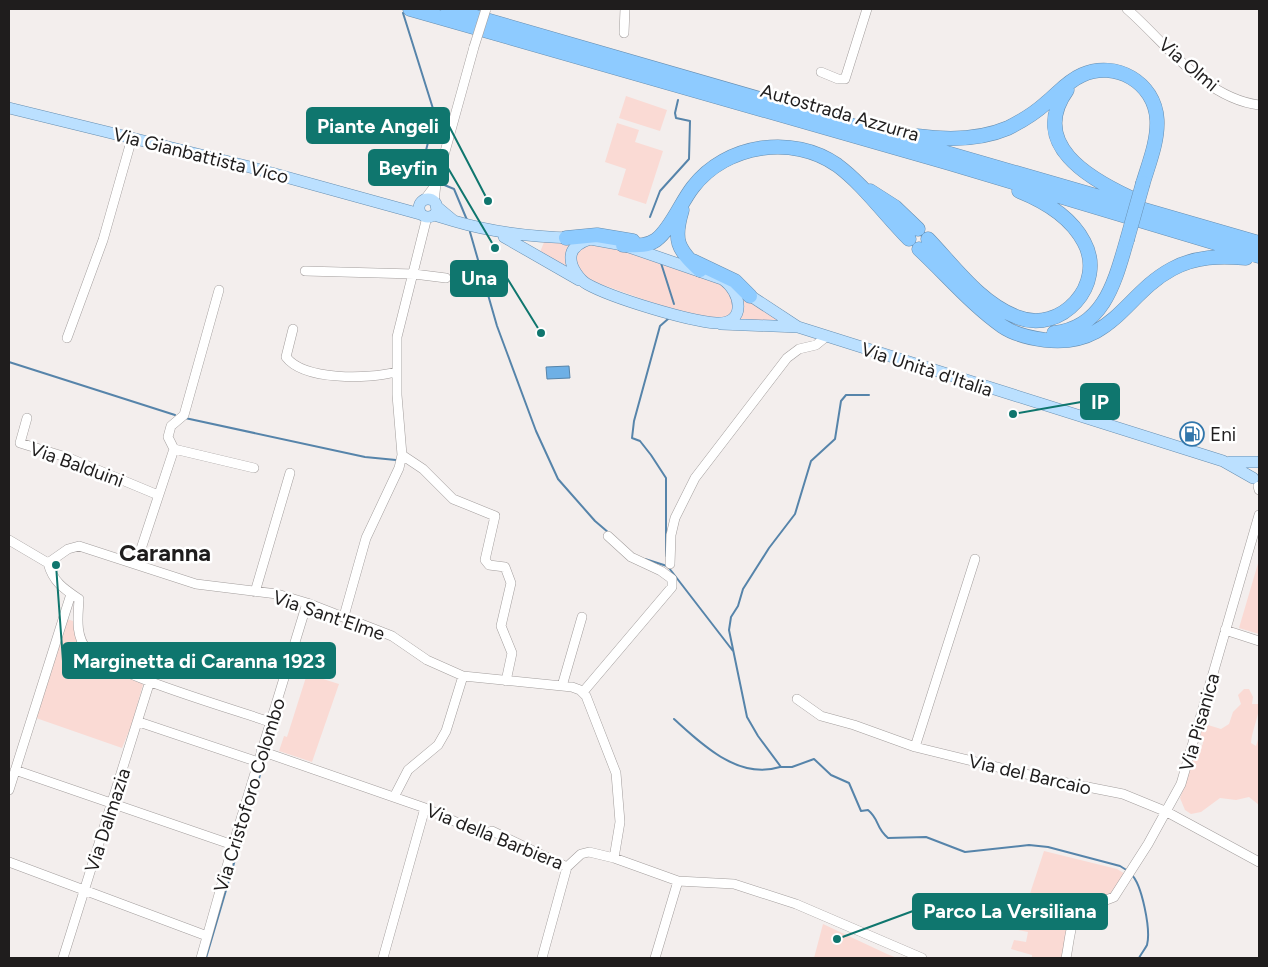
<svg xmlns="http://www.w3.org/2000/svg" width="1268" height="967" font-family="Figtree,sans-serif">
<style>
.green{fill:#fadad4}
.water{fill:#6eb0e6;stroke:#5684aa}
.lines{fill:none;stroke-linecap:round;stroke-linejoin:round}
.stream{stroke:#5684aa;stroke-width:2}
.minor-casing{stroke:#a39e9d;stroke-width:10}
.major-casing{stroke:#678eb0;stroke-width:12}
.highway-casing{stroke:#678eb0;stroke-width:15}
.minor{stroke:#fff;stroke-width:9}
.major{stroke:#bbe0ff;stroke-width:11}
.highway{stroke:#8ecbff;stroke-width:14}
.minor-bridge-casing{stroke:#a39e9d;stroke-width:10;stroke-linecap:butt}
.highway-bridge-casing{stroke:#678eb0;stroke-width:15;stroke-linecap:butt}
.minor-bridge{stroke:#fff;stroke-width:9}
.highway-bridge{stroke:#8ecbff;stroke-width:14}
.labels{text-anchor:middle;stroke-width:5;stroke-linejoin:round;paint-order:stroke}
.street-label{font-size:19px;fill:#1f1d1d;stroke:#fff}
.poi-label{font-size:19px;fill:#1f1d1d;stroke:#fff;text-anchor:start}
.district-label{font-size:24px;font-weight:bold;fill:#1f1d1d;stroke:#fff}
.leader{fill:none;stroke:#0f766e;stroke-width:2}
.callout-dot{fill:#0f766e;stroke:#fff;stroke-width:2}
.callout{fill:#0f766e;stroke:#0f766e;stroke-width:2}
.callout-label{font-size:20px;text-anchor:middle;font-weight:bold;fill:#fff}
</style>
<rect width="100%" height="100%" fill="#f3eeed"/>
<path class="green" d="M626,96L667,110L660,131L619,118Z
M617,123L639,130L635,142L663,151L646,204L618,195L626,169L605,162Z
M545,240L576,243L574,273L540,252Z
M584,244L611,246L720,282L735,299L730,315L720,319L676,311L589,280L575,266V252Z
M741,294L783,323L732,322Z
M1259,560V634L1239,628Z
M67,619L73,621C76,665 108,670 143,684L132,724L122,748L36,718Z
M307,674L339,684L312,762L279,751L284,736L287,737Z
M1244,689H1249L1253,697L1252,704H1259C1259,718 1252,729 1251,743L1256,746L1259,736V805L1249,797L1236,800L1220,798L1201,812L1191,814L1185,810L1180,798L1196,753L1203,744L1200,732L1208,725L1221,729L1229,724L1233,712L1241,704L1238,695Z
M1044,851L1117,869L1127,875C1110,902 1111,894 1083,897L1077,903L1063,958H1032V955L1011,949L1014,940L1026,942L1028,932L1018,930Z
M823,924L887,954L897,958H814Z"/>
<path class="water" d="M569,366L570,378L547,379L546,367Z"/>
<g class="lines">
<path class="stream" d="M403,13L435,115L422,166L424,175L430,180
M442,184L454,189L467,220
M650,217L660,191L689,159L690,121L676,118L675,113L678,100
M470,232L497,326L536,431L558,479L595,521L609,533
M661,263L674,304
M9,362L175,415
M869,395H846L841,401L835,439L811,461L795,514L769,548L743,589L738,606L731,617L729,630L747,717L758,736L781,767H792L814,759L831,775L849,783L861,811L868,810C880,820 875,827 888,838L926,837L965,852L1029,845L1048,847L1120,866L1128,871
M185,418L365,457L396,460
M666,556V478L651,455L640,441L632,438L634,421L660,326L668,319
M645,559L667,566
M669,568L733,651
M674,719C703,745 738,780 780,767
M1131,874C1142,884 1151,930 1147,945C1145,949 1141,954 1139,958
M206,958L265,758"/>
<g class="minor-casing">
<path id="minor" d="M1127,9C1166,43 1204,98 1259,105
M624,33L625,9
M821,72L838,79H845L867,9
M425,199L434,187
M434,202L436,184L474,47
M305,271L414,274L446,278
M293,329L286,357C304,381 369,379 396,372
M67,338L103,240L132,138
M27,418L20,443L69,458L158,495
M174,449L254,468
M402,455L423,469L453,499L495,516L485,560L489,565L505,567L511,583L501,626L512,653L506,681
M1258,486L1259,490
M9,540L48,563C53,582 64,589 79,599C78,617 75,635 87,650C105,672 236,710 270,722
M48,563L68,549L79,546L196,584L277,594L307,603L392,636L427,660L463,676L572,687L580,690L586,696L616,773L620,822L614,858
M136,564L174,449L168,437L171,426L184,415L219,290
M670,564L671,535L675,518L695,478L787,358L799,349L816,345L827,336
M255,592L290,473
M344,616L366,538L399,468L402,455L397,395V337L427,217
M1225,630L1259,641
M562,686L582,617
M583,692L672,587V579L661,571L631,557L608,536
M797,699L821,716L854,725L915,747L1042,778L1123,794L1167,812L1259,862
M139,722L258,762
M915,747L975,559
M261,751L425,808L485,835L492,831L567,867L581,854L589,852L614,858L678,881L734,884L796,904L922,958
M15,770L233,845
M9,790L71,594
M394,797L408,770L438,745L446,731L463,676
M9,862L207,936
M63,958L150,681
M201,958L233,845L307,603
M383,958L425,808
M542,958L567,867
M655,958L678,881
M1066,958C1070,940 1070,913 1086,901L1101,902L1114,897L1148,844L1181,784L1259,515"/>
</g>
<g class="major-casing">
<path id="major" d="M9,108L246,166L420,214
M419 208a9 9 0 1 1 18 0a9 9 0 1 1-18 0Z
M434,215L454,221L436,206
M454,221C494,233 531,237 573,238
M504,237L579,280
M590,239L623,245L722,279C742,292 747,325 716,323C688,321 612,298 587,284C580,280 571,268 571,259C570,248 581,242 590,239Z
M743,291L798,327L1223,461L1253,478
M721,324L797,327
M1230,462H1257"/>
</g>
<g class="highway-casing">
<path id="highway" d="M410,9L949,163L1259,256
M448,9L1259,243
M1067,90C1028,144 1090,179 1131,198
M917,136C947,140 980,140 1008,128C1022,121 1035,113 1046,103C1058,93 1068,81 1082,75C1115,60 1155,82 1157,120C1158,141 1149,163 1143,183
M870,191L895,207L918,229
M682,210C673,240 677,249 700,270
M566,238L597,235L633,241
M928,239C954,266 980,303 1017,317C1061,335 1107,284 1084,242C1071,217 1044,201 1019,191
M623,245C634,245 646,247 656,240C671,229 681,202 693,187C726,144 793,134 837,165C864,185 885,215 909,239
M919,249C946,274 972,305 1002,326C1015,335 1030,338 1045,340C1112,348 1125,294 1172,269C1196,256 1220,256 1246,258
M693,261L735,281L750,296
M1054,333C1104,328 1115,281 1127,240"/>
</g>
<use href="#minor" class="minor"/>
<use href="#major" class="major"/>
<use href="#highway" class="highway"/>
<g class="minor-bridge-casing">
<path id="minor-bridge" d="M474,47L486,9"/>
</g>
<g class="highway-bridge-casing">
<path id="highway-bridge" d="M1127,240L1143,183"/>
</g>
<use href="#minor-bridge" class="minor-bridge"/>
<use href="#highway-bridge" class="highway-bridge"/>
</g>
<defs>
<g id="fuel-ring" transform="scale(1.25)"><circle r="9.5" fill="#fff" stroke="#3176ab" stroke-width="1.5"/><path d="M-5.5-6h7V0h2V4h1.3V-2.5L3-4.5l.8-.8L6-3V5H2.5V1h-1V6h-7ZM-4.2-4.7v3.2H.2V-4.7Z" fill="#3176ab"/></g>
</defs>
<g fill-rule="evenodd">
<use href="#fuel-ring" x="1192" y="434"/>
</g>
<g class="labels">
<g class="street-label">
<text transform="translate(1189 64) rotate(40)" y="7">Via Olmi</text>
<text transform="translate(840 112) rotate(16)" y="7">Autostrada Azzurra</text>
<text transform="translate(201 155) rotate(14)" y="7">Via Gianbattista Vico</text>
<text transform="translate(927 369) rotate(18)" y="7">Via Unità d'Italia</text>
<text transform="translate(77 464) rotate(20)" y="7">Via Balduini</text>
<text transform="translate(329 615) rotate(19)" y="7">Via Sant'Elme</text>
<text transform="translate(1199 722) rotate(-74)" y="7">Via Pisanica</text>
<text transform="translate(1030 774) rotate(13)" y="7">Via del Barcaio</text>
<text transform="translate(249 795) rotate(-73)" y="7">Via Cristoforo Colombo</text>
<text transform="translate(107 820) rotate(-72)" y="7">Via Dalmazia</text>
<text transform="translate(495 836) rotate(22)" y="7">Via della Barbiera</text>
</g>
<g class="poi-label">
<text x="1210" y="441">Eni</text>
</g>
<g class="district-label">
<text x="165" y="561">Caranna</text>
</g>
</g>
<path class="leader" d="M488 201L449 126M495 248L448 168M541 333L507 278M1013 414L1081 402M56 565L63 661M837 939L913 911"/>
<g class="callout-dot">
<circle cx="488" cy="201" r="5"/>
<circle cx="495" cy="248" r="5"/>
<circle cx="541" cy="333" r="5"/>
<circle cx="1013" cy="414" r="5"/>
<circle cx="56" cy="565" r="5"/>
<circle cx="837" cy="939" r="5"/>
</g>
<g class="callout">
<rect x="307" y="108" width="142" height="35" rx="5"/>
<rect x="369" y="150" width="79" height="35" rx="5"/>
<rect x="451" y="261" width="56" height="35" rx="5"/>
<rect x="1081" y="384" width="38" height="35" rx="5"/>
<rect x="63" y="643" width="272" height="35" rx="5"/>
<rect x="913" y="894" width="194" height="35" rx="5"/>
</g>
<g class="callout-label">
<text x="378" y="133">Piante Angeli</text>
<text x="408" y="175">Beyfin</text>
<text x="479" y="285">Una</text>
<text x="1100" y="409">IP</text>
<text x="199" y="668">Marginetta di Caranna 1923</text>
<text x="1010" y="918">Parco La Versiliana</text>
</g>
<rect width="1268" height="967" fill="none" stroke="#1f1d1d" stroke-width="20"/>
</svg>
